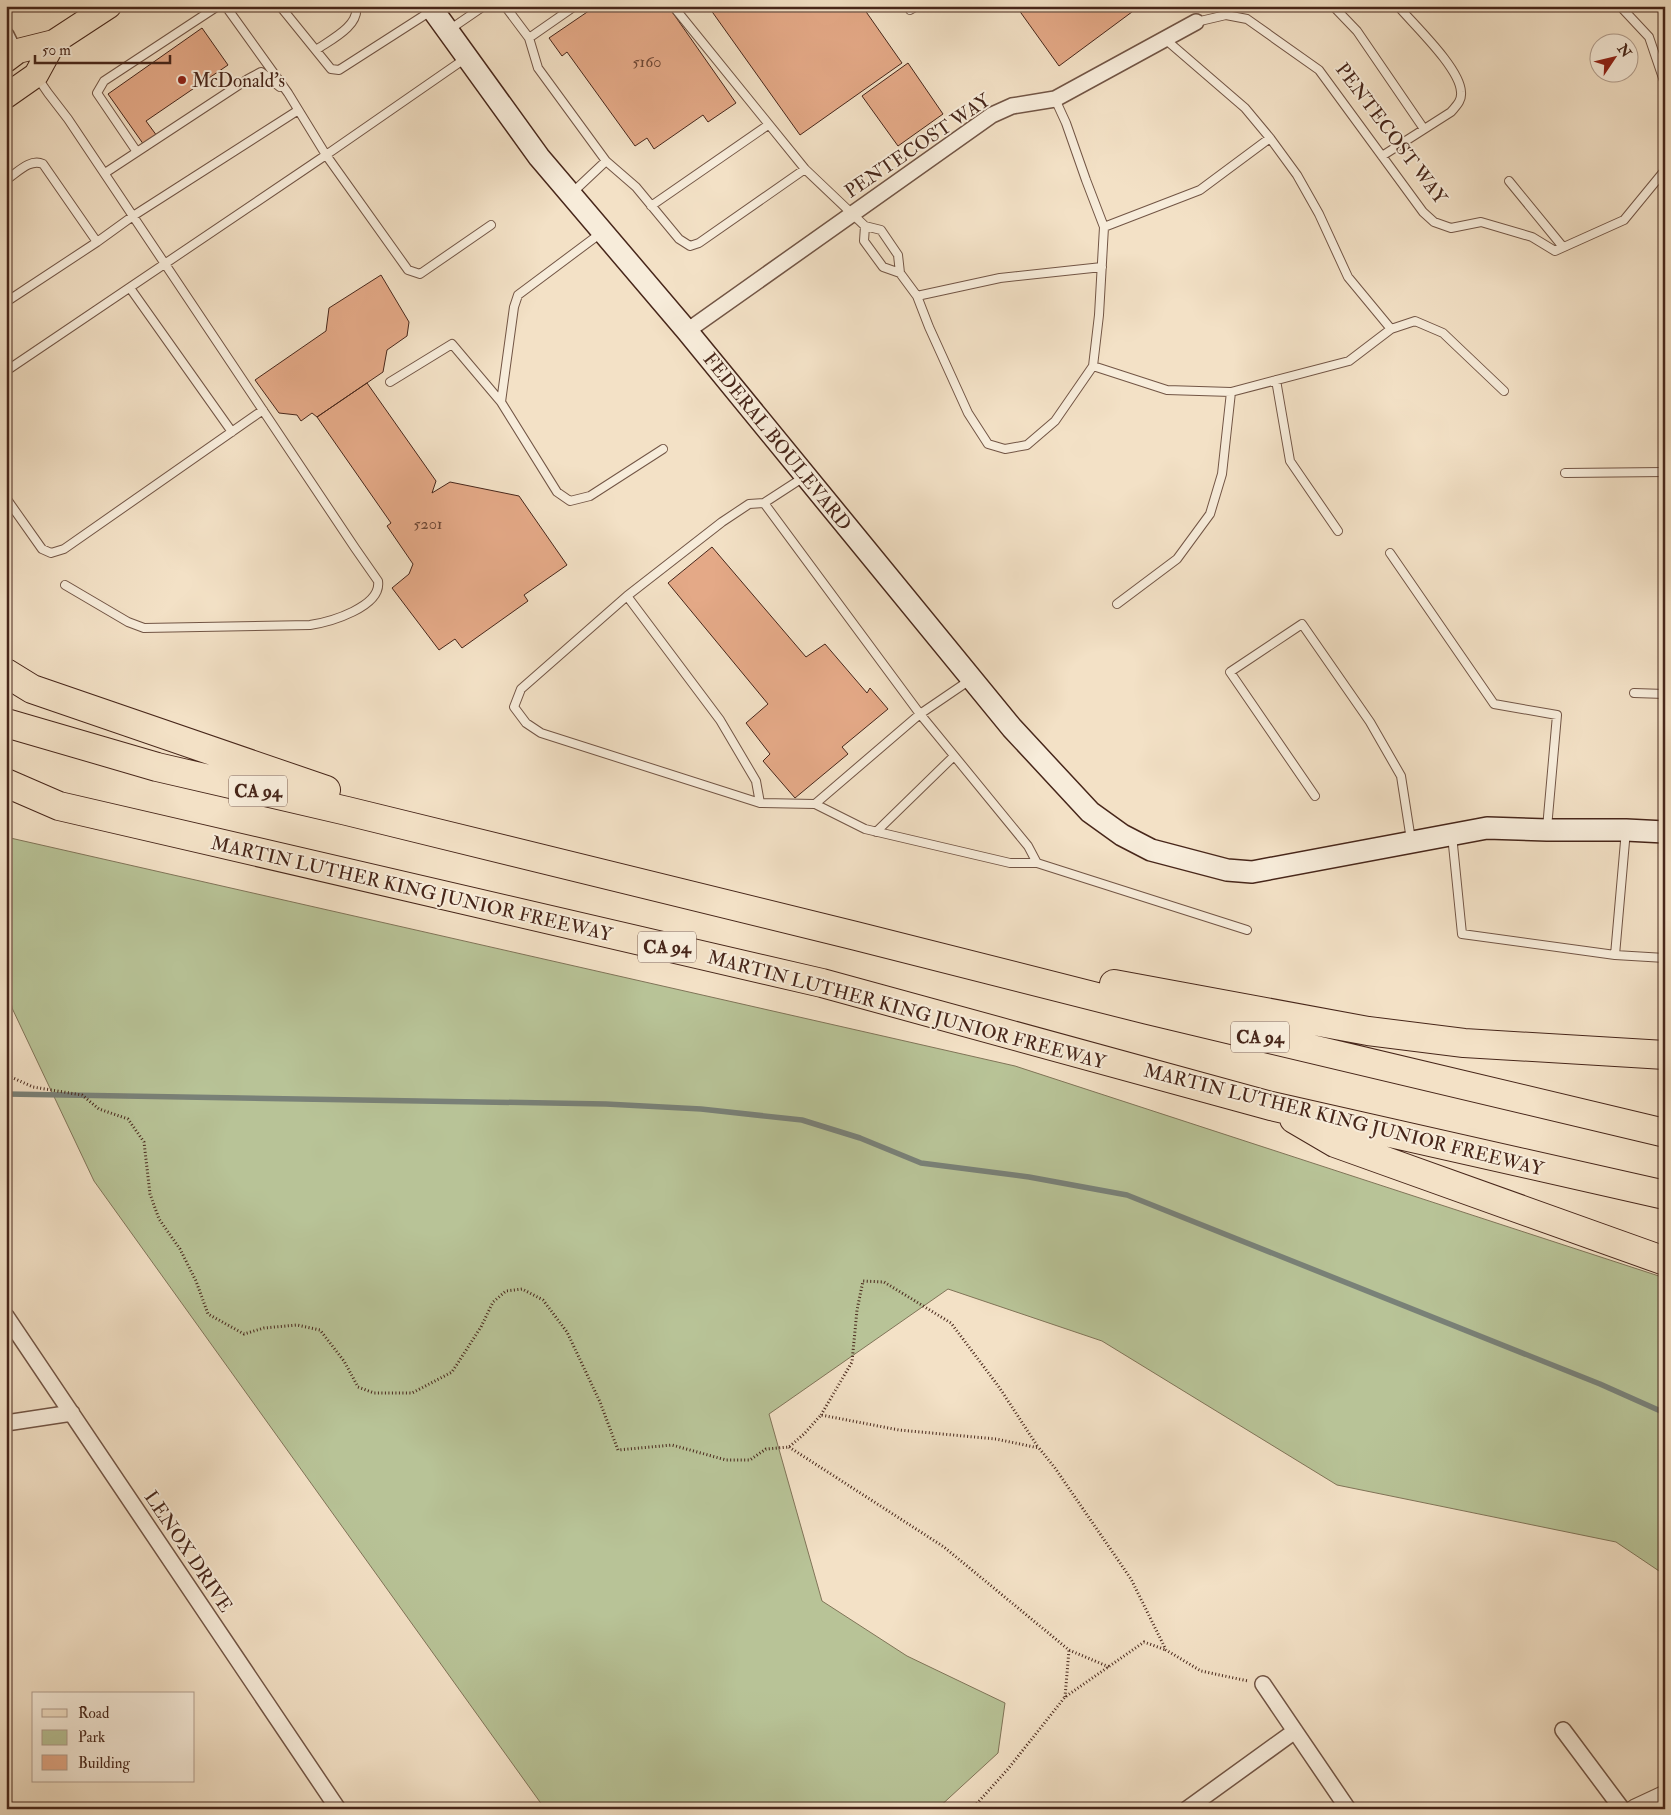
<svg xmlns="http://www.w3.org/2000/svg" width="1671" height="1815" font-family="'IM FELL Double Pica',serif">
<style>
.green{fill:#b8c397;stroke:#807458}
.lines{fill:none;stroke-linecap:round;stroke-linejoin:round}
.stream{stroke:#798178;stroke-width:5.5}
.building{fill:#e4a987;stroke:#47261a}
.service-casing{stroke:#725545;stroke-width:10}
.minor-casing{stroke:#725545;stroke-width:18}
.tertiary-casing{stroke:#725545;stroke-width:21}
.secondary-casing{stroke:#47261a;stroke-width:24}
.primary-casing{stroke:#47261a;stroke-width:26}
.motorway-casing{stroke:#47261a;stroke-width:30}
.path{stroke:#47261a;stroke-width:3;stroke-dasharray:1 2.5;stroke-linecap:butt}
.service{stroke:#f7ecda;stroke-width:8}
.minor{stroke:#f7ecda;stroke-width:15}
.tertiary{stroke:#f7ecda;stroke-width:19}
.secondary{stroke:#f7ecda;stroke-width:21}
.primary{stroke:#f3e1c6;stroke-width:24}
.motorway{stroke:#f3e1c6;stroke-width:28}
.poi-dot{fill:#8f2418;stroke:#f7ecda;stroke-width:2}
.labels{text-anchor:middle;stroke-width:4;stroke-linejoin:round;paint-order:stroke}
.number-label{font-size:16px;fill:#6e4735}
.shield{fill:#f7ecda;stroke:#7c6154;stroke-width:1}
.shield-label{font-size:18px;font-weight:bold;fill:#47261a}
.poi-label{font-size:19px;fill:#47261a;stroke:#f7ecda;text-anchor:start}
.street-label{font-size:19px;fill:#47261a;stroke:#f7ecda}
</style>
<rect width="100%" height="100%" fill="#f3e1c6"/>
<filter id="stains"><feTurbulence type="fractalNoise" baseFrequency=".004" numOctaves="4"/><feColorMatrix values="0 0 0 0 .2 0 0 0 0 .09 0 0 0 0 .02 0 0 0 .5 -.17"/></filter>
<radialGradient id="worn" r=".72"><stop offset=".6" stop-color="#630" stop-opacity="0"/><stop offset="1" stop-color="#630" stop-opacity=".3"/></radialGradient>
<path class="green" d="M6,837L1015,1066L1665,1278V1575L1616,1542L1337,1485L1102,1341L948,1289L769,1414L822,1601L907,1656L1005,1703L998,1753L937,1809H545L94,1181L12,1008L6,966Z"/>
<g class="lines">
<path class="stream" d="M6,1094L606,1104L701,1109L802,1120L860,1138L921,1163L1029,1177L1127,1195L1600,1384L1665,1413"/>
</g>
<path class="building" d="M596,6H668L736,103L708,122L703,115L654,149L647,138L635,146L567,52L562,56L549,38Z
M708,6H862L902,63L800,135Z
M1016,6H1140L1059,66Z
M202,28L228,65L146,121L157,136L144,145L108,94Z
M908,63L943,114L898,146L862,96Z
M381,275L409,322L407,336L387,350L383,372L317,417L312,413L301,421L297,415L279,413L255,380L326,331L329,308Z
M367,383L436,481L432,493L450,482L519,496L567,565L524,595L528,601L462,648L455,639L439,650L392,588L409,574L413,564L387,526L391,523L317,417Z
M712,547L806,657L825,644L867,693L870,688L888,709L842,747L848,754L795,798L763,761L770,754L746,723L768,704L668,583Z"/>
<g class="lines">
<g class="service-casing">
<path id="service" d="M219,6L227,8L288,93L326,155L466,58
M280,6L331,69L339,70L431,11
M505,6L529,38L538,68L606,161
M673,6L805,169L865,226L881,230L898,255L900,273L917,296L929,327L968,413L988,444L1005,449L1027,445L1055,421L1093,366L1099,315L1104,227L1086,180L1066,123L1055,99
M1333,6L1357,31L1424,129
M1620,6L1649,37L1665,84
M910,10L917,6
M1196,22L1226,15L1247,19L1319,70L1423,212L1434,222L1451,228L1481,222L1532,237L1555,251L1624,220L1665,170
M449,30L484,6
M529,38L575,6
M316,50C330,40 360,26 356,6
M37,77L48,93L68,119L355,548L378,581C382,607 330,622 310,625L144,628L128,622L65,585
M137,152L97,93L104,81L218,6
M1382,156L1451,112C1456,106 1462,101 1461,92C1460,68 1414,25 1398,6
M105,173L248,79L261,72L280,87
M6,180C17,173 30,158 43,164L97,242L133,216L297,111
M1509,181L1563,247
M572,193L606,161L636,187L679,239L690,246L699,243L805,169
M651,206L768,125
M865,226L864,241L883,267L900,273
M1104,227L1200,190L1270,138
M130,288L232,432
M917,296L1000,278L1102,267
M6,302L97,242
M1391,329L1415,321L1443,333L1504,391
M1093,366L1167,390L1231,392L1349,361L1391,329L1348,277L1319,214L1297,175L1270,138L1245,108L1165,39
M6,371L326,155L408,270L420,274L491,225
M1276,380L1290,461L1338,531
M390,382L452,344L501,402L514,307L518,295L601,233
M501,402L557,492L570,501L590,496L663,449
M1565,473L1665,472
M6,498L42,549L51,553L64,549L263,410
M764,503L920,714L1028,846L1037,863H1010L865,829L815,804L760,803L541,733L526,723L514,707L521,689L627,596L722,522L749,504L764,503L804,477
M1390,553L1494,704L1557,715L1547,828
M627,596L720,720L756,781L760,803
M1117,604L1177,559L1210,514L1222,474L1231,392
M1634,693L1665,694
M1315,796L1230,672L1302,624L1370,722L1401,776L1411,840
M815,804L920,714L970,680
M876,832L954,756
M1452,835L1462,934L1615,955L1665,958
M1037,863L1247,930
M1615,955L1626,830"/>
</g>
<g class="minor-casing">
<path id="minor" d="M6,35L10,43L18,51
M687,331L992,115L1012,106L1055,99L1196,22
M6,1316L338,1809
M6,1423L72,1413
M1263,1684L1348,1809
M1563,1730L1622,1809
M1187,1809L1295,1731"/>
</g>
<g class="tertiary-casing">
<path id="tertiary" d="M1635,1809L1665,1795"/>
</g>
<g class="secondary-casing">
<path id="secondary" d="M430,6L539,157L687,331L1012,728L1090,812L1122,835L1151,850L1227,870L1252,872L1487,828L1547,830H1626L1665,832"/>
</g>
<g class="primary-casing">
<path id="primary" d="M6,60L18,51L54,42L109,6
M6,96L36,75L54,42"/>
</g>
<g class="motorway-casing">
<path id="motorway" d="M6,673L32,689L326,790
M6,723L157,767L347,811L856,936L1148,1010L1665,1133
M6,783L59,806L822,983L1271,1106L1665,1195
M1114,984L1368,1031L1464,1043L1665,1055
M1294,1119L1335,1143L1665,1261"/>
</g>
<path class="path" d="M6,1072L11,1077L33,1087L82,1095L99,1109L128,1119L144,1142L150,1194L159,1219L180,1249L196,1281L208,1314L244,1334L264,1328L297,1325L320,1330L344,1361L358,1387L374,1393H412L452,1372L481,1327L493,1302L506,1291L522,1289L543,1300L567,1332L600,1402L618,1450L672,1445L726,1460H750L766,1449L789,1447L804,1434L821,1415L899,1430L996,1439L1039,1448L1055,1468L1131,1579L1166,1650L1201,1671L1248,1681
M821,1415L852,1362L857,1310L863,1281L884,1282L951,1323L999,1387L1038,1447
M789,1447L944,1547L1069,1650L1109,1667
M1065,1697L1069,1650
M972,1809L1008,1769L1065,1697L1144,1642L1166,1650"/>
<use href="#service" class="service"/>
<use href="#minor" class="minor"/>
<use href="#tertiary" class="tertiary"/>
<use href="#secondary" class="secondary"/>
<use href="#primary" class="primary"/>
<use href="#motorway" class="motorway"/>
</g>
<circle class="poi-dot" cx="182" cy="80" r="5"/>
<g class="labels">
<g class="number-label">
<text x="647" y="67">5160</text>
<text x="428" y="529">5201</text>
</g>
<g class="shield">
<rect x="229" y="775.5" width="58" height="31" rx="4"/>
<rect x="638" y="931.5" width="58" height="31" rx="4"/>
<rect x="1231" y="1021.5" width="58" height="31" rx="4"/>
</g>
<g class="shield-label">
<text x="258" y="797">CA 94</text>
<text x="667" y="953">CA 94</text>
<text x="1260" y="1043">CA 94</text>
</g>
<g class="poi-label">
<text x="192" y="87">McDonald's</text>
</g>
<g class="street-label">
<text transform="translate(1392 133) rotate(53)" y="7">PENTECOST WAY</text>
<text transform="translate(917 145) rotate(-34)" y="7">PENTECOST WAY</text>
<text transform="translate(778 441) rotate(51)" y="7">FEDERAL BOULEVARD</text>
<text transform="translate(412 888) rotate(13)" y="7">MARTIN LUTHER KING JUNIOR FREEWAY</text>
<text transform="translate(907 1009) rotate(15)" y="7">MARTIN LUTHER KING JUNIOR FREEWAY</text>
<text transform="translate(1344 1119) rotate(14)" y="7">MARTIN LUTHER KING JUNIOR FREEWAY</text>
<text transform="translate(189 1551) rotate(56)" y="7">LENOX DRIVE</text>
</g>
</g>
<rect width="1671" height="1815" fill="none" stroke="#f3e1c6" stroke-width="25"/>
<rect x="8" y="8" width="1656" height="1800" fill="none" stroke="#47261a" stroke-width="2.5"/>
<rect x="12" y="12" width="1646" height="1790" fill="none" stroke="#47261a"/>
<rect x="32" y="1692" width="162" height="90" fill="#f7ecda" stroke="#b19d8d"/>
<rect x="42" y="1709" width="25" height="8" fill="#f3e1c6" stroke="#b19d8d"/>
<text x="78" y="1718" font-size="15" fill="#47261a">Road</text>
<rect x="42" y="1730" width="25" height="15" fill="#b8c397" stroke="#b19d8d"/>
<text x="78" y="1742" font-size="15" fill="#47261a">Park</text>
<rect x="42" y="1755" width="25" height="15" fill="#e4a987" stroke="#b19d8d"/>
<text x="78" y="1768" font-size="15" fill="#47261a">Building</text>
<g transform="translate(1614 58) rotate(55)"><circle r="24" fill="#f7ecda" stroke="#b19d8d"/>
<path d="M0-4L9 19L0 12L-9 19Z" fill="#8f2418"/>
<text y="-8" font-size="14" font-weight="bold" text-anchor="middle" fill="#47261a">N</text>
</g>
<path d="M35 55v8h135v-8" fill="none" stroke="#47261a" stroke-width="2.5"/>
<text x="42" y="55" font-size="15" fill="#47261a" stroke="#f7ecda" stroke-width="4" paint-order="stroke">50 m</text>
<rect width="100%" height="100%" filter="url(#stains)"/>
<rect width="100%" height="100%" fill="url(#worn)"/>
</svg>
